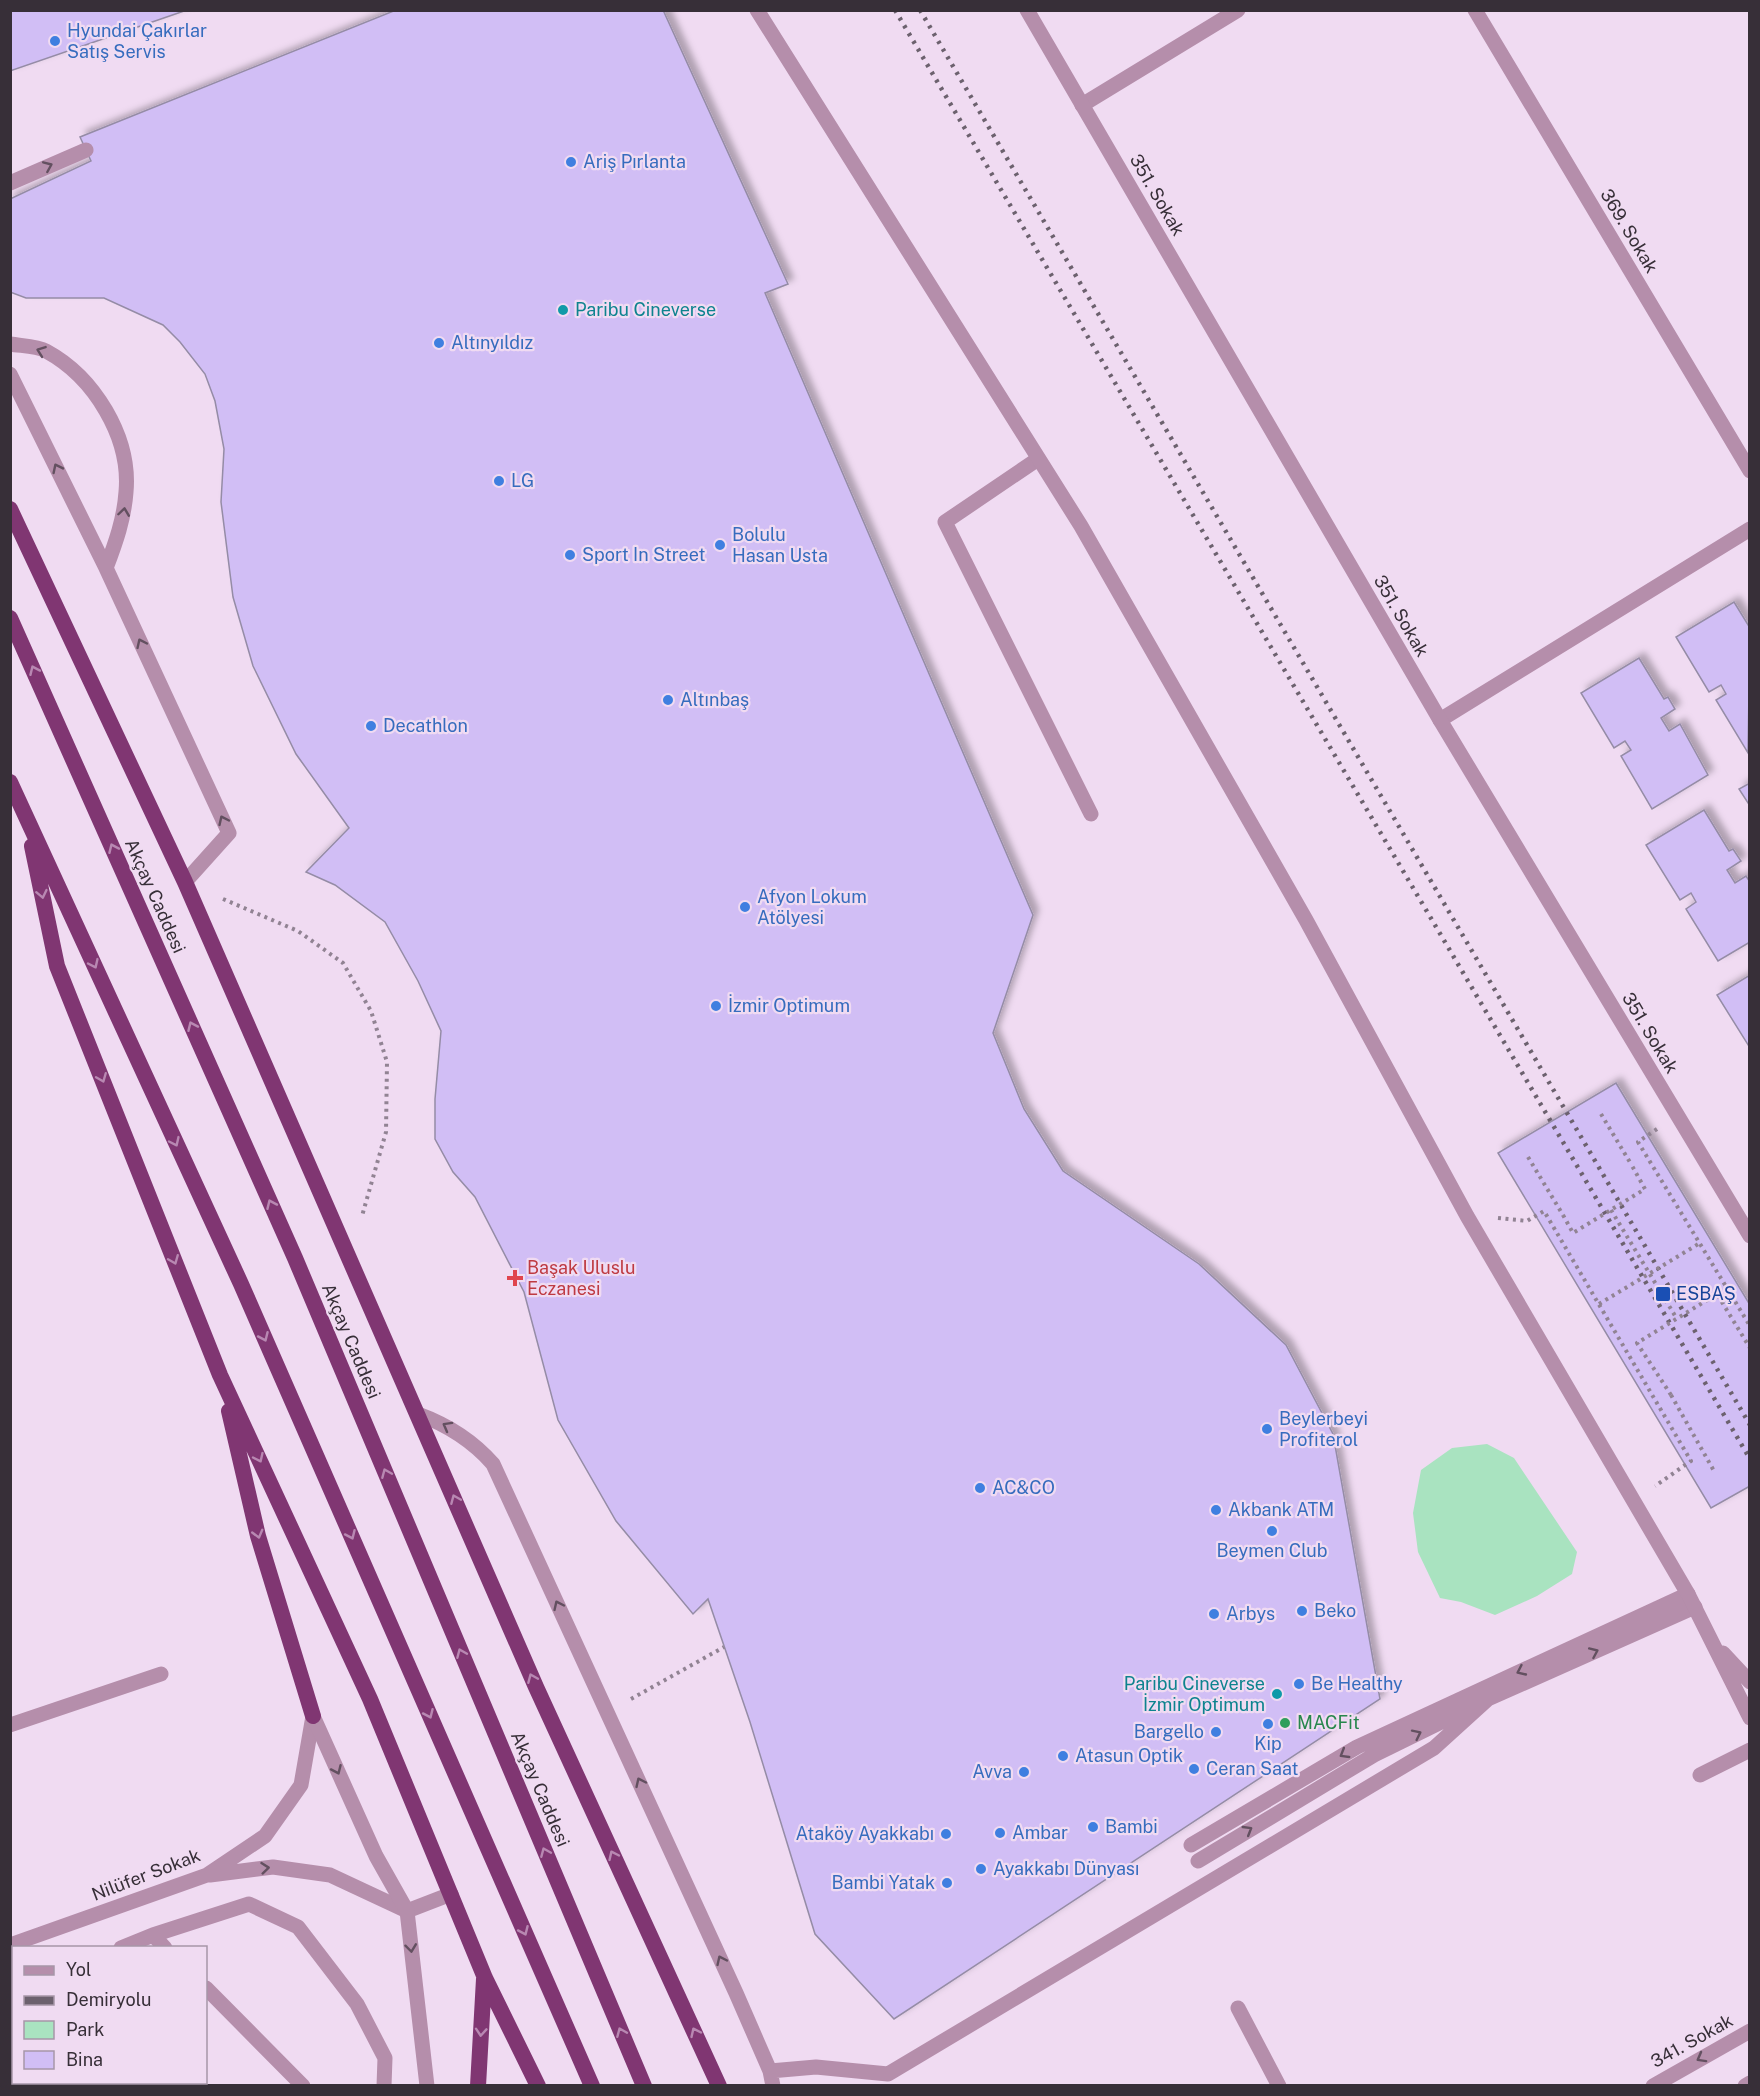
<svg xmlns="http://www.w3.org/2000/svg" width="1760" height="2096" font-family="'Public Sans',sans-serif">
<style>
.green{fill:#a9e3c0}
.building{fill:#d1bef5;stroke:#958ca6;stroke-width:1.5;filter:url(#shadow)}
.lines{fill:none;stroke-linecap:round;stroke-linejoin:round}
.path{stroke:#918393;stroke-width:4;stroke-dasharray:3 4.5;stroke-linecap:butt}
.service{stroke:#b58eab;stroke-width:15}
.minor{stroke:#b58eab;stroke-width:15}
.tertiary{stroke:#b58eab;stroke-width:15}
.trunk{stroke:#803672;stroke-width:16}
.rail{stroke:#6c616e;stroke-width:4.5;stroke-dasharray:3 6;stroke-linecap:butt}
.path-bridge{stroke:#918393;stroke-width:4;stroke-dasharray:3 4.5;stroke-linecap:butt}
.oneway{stroke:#635060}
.oneway2{stroke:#b888b2}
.shop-dot{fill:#3f7fe0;stroke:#f0dbf2;stroke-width:2}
.culture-dot{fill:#0f9aa8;stroke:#f0dbf2;stroke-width:2}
.health-dot{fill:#e0444e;stroke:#f0dbf2;stroke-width:2}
.transit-dot{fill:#1a4fb4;stroke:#f0dbf2;stroke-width:2}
.leisure-dot{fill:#2e9e5b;stroke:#f0dbf2;stroke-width:2}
.labels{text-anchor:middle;stroke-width:4.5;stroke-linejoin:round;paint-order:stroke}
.shop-label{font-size:18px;fill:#366cbe;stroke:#f0dbf2;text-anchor:start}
.street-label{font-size:18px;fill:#372f38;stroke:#f0dbf2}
.culture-label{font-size:18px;fill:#0d838f;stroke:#f0dbf2;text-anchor:start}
.health-label{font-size:18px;fill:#be3a42;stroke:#f0dbf2;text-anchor:start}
.transit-label{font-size:18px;fill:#164399;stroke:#f0dbf2;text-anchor:start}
.leisure-label{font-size:18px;fill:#27864d;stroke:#f0dbf2;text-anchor:start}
</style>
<defs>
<filter id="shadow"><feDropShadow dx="5.5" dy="-5.5" stdDeviation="3" flood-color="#0004"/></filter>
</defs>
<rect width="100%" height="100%" fill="#f0dbf2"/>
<path class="green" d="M1487,1444L1514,1458L1577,1552L1572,1574L1537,1596L1495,1615L1461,1602L1440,1598L1418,1552L1413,1513L1421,1470L1452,1448Z"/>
<path class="building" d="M10,10H187L10,71Z
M396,10H663L788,284L765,293L1033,915L993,1033L1024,1109L1063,1171L1199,1264L1286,1345L1333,1434L1380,1699L894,2019L815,1934L750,1722L708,1599L693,1614L616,1521L558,1420L524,1292L475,1197L453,1172L435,1139V1099L441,1031L418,981L385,922L335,885L306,872L349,828L296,754L253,666L233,597L221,502L224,449L215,401L205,374L180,342L163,325L104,298H26L10,292V199L91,161L80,137Z
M1734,602L1750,628L1748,753L1716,700L1726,694L1721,685L1709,692L1676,637Z
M1639,658L1664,699L1668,697L1675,709L1661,718L1669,731L1680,724L1708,775L1652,809L1621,756L1631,750L1625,741L1614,748L1581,693Z
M1750,783V806L1739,789Z
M1704,810L1729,851L1733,849L1741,861L1727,870L1735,883L1746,876L1750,882V942L1718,961L1686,909L1696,902L1691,893L1680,900L1646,845Z
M1750,975V1048L1717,995Z
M1616,1083L1750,1305V1486L1711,1508L1498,1153Z"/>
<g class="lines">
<path class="path" d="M223,899L298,931L343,963L371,1011L387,1062L386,1132L362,1216
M1601,1114L1631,1164
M1657,1129L1638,1142L1750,1326
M1528,1157L1563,1215
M1611,1210L1677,1319
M1498,1218L1527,1221L1544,1211L1691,1461L1655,1486
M1671,1395L1714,1471
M631,1699L724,1647"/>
<path class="service" d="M10,183L86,150
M10,344C22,346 37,346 46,351C94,377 131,437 126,492C124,519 116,542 106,568
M10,374L106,568L229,833L185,882
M1038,459L945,522L1091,814
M418,1414C448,1425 472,1440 493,1464L736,1993L770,2071L773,2086
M10,1725L161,1674
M1700,1775L1750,1750
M1191,1845L1357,1747L1688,1594
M1198,1861L1374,1755L1488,1699L1695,1607
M210,1875L273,1867L330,1875L407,1911L451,1894
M153,1935L165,1948
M10,1945L207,1875L265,1836L301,1785L313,1716
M121,1948L153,1935L249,1904L298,1927L357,2004L385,2058L384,2086
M206,1988L303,2086
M10,1990L14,1989
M1238,2008L1279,2086
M770,2071L816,2067L888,2074L1434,1748L1488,1699L1483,1689
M142,2082L145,2086"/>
<path class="minor" d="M1082,105L1238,10
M1440,720L1750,529
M1653,2086L1750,2031
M1745,2086L1750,2083"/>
<path class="tertiary" d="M757,10L1081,526L1306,920L1467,1216L1688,1594L1750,1718
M1027,10L1440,720L1750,1236
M1475,10L1750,471
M1723,1653L1750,1682
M313,1716L376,1856L407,1911L427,2086"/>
<path class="trunk" d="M10,509L185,882L536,1687L719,2086
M10,618L295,1258L644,2086
M10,782L241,1284L592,2086
M32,846L57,966L220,1375L370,1699L485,1978L538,2086
M229,1411L258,1536L313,1716
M478,2086L484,1979"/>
<path class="rail" d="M895,10L1750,1459
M920,10L1750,1425"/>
<path class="path-bridge" d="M1563,1215L1573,1233L1645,1189L1631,1164
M1599,1304L1700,1243
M1671,1395L1637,1343L1717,1294L1750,1348"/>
</g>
<defs><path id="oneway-chevron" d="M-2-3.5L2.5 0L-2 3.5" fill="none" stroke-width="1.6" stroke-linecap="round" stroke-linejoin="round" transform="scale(1.5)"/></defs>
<g class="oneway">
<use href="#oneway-chevron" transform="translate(48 166) rotate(-23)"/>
<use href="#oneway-chevron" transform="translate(41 351) rotate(-160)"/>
<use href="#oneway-chevron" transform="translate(57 468) rotate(-116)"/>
<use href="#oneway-chevron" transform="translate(124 512) rotate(-82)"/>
<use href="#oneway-chevron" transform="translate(141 643) rotate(-115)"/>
<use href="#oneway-chevron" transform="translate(223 820) rotate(-115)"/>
<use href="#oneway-chevron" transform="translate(447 1426) rotate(-151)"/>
<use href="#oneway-chevron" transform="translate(558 1605) rotate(-115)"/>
<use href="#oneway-chevron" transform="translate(1594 1652) rotate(-24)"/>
<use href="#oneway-chevron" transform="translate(1521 1671) rotate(155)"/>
<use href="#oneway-chevron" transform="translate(1417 1734) rotate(-26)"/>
<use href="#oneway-chevron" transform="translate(1344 1754) rotate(149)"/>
<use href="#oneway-chevron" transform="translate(337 1770) rotate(66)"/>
<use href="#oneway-chevron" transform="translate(640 1782) rotate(-115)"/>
<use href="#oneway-chevron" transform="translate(1248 1830) rotate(-31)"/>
<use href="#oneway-chevron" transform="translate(265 1868) rotate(-6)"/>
<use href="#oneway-chevron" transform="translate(411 1948) rotate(83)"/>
<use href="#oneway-chevron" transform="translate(721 1960) rotate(-115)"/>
<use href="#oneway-chevron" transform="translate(1701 2058) rotate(151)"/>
</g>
<g class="oneway2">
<use href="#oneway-chevron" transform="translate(34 670) rotate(-114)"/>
<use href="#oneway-chevron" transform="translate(113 848) rotate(-114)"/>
<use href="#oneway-chevron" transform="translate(42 894) rotate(78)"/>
<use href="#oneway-chevron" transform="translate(94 964) rotate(65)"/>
<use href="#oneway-chevron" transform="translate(192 1026) rotate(-114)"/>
<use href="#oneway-chevron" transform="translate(102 1078) rotate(68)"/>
<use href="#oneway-chevron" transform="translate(175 1142) rotate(65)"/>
<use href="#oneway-chevron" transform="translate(271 1204) rotate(-114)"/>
<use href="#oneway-chevron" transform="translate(174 1260) rotate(68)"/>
<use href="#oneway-chevron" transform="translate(264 1337) rotate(66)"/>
<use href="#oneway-chevron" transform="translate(259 1458) rotate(65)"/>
<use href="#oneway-chevron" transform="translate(386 1473) rotate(-113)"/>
<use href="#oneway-chevron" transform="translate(455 1499) rotate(-113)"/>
<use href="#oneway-chevron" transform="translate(258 1534) rotate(75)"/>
<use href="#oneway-chevron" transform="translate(351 1535) rotate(66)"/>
<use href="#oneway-chevron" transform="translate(461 1653) rotate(-113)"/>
<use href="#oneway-chevron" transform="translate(532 1678) rotate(-113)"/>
<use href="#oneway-chevron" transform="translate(429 1714) rotate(66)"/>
<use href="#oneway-chevron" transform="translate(545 1852) rotate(-113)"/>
<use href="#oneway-chevron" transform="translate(613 1855) rotate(-115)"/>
<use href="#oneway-chevron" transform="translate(524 1931) rotate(66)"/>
<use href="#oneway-chevron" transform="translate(481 2032) rotate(94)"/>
<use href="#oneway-chevron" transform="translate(621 2032) rotate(-113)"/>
<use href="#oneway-chevron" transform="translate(695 2032) rotate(-115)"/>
</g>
<g class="shop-dot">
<circle cx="55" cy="41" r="6"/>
<circle cx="571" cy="162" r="6"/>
<circle cx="439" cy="343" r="6"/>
<circle cx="499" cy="481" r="6"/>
<circle cx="720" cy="545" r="6"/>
<circle cx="570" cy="555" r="6"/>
<circle cx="668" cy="700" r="6"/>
<circle cx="371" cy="726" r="6"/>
<circle cx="745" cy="907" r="6"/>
<circle cx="716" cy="1006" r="6"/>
<circle cx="1267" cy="1429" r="6"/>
<circle cx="980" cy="1488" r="6"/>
<circle cx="1216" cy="1510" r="6"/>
<circle cx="1272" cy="1531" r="6"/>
<circle cx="1302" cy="1611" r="6"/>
<circle cx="1214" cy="1614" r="6"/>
<circle cx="1299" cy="1684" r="6"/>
<circle cx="1268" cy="1724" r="6"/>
<circle cx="1216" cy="1732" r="6"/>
<circle cx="1063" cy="1756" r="6"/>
<circle cx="1194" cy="1769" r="6"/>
<circle cx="1024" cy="1772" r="6"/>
<circle cx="1093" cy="1827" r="6"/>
<circle cx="1000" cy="1833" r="6"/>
<circle cx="946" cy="1834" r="6"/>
<circle cx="981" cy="1869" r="6"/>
<circle cx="947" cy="1883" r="6"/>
</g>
<g class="culture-dot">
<circle cx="563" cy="310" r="6"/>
<circle cx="1277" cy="1694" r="6"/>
</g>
<path class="health-dot" d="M512 1269h6v6h6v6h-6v6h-6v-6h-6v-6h6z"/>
<rect class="transit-dot" x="1655" y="1286" width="16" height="16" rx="3"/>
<circle class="leisure-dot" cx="1285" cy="1723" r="6"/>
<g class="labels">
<g class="shop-label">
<text x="67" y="37">Hyundai Çakırlar<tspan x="67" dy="21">Satış Servis</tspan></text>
<text x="583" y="168">Ariş Pırlanta</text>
<text x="451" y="349">Altınyıldız</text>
<text x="511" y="487">LG</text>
<text x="732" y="541">Bolulu<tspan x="732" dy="21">Hasan Usta</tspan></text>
<text x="582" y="561">Sport In Street</text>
<text x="680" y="706">Altınbaş</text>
<text x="383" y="732">Decathlon</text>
<text x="757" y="903">Afyon Lokum<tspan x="757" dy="21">Atölyesi</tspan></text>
<text x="728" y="1012">İzmir Optimum</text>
<text x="1279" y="1425">Beylerbeyi<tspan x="1279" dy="21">Profiterol</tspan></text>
<text x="992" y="1494">AC&amp;CO</text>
<text x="1228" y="1516">Akbank ATM</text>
<text x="1272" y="1557" text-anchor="middle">Beymen Club</text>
<text x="1314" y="1617">Beko</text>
<text x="1226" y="1620">Arbys</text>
<text x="1311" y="1690">Be Healthy</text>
<text x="1204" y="1738" text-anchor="end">Bargello</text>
<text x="1268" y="1750" text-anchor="middle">Kip</text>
<text x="1075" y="1762">Atasun Optik</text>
<text x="1206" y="1775">Ceran Saat</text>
<text x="1012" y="1778" text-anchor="end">Avva</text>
<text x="1105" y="1833">Bambi</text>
<text x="1012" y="1839">Ambar</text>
<text x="934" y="1840" text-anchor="end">Ataköy Ayakkabı</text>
<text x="993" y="1875">Ayakkabı Dünyası</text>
<text x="935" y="1889" text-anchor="end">Bambi Yatak</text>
</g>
<g class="street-label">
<text transform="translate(1157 195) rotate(60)" y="6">351. Sokak</text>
<text transform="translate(1629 231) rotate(59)" y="6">369. Sokak</text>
<text transform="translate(1401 616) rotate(60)" y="6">351. Sokak</text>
<text transform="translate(155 896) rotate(66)" y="6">Akçay Caddesi</text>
<text transform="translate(1650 1033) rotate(59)" y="6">351. Sokak</text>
<text transform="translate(351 1341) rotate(67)" y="6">Akçay Caddesi</text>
<text transform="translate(540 1789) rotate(67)" y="6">Akçay Caddesi</text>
<text transform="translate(146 1875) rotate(-21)" y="6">Nilüfer Sokak</text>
<text transform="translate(1692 2041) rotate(-29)" y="6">341. Sokak</text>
</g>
<g class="culture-label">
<text x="575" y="316">Paribu Cineverse</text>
<text x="1265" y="1690" text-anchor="end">Paribu Cineverse<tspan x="1265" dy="21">İzmir Optimum</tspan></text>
</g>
<g class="health-label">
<text x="527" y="1274">Başak Uluslu<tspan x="527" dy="21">Eczanesi</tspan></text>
</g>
<g class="transit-label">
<text x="1676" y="1300">ESBAŞ</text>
</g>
<g class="leisure-label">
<text x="1297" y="1729">MACFit</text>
</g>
</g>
<rect width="1760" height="2096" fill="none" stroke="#372f38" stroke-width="24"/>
<rect x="12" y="1946" width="195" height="138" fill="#f0dbf2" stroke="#a696a8" stroke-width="1.5"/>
<rect x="24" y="1966" width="30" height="9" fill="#b58eab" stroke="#a696a8" stroke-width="1.5"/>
<text x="66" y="1976" font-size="18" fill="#372f38">Yol</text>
<rect x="24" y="1996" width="30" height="9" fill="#6c616e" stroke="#a696a8" stroke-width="1.5"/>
<text x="66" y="2006" font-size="18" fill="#372f38">Demiryolu</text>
<rect x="24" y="2021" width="30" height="18" fill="#a9e3c0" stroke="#a696a8" stroke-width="1.5"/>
<text x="66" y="2036" font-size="18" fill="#372f38">Park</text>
<rect x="24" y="2051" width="30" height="18" fill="#d1bef5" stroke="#a696a8" stroke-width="1.5"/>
<text x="66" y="2066" font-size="18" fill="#372f38">Bina</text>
</svg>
